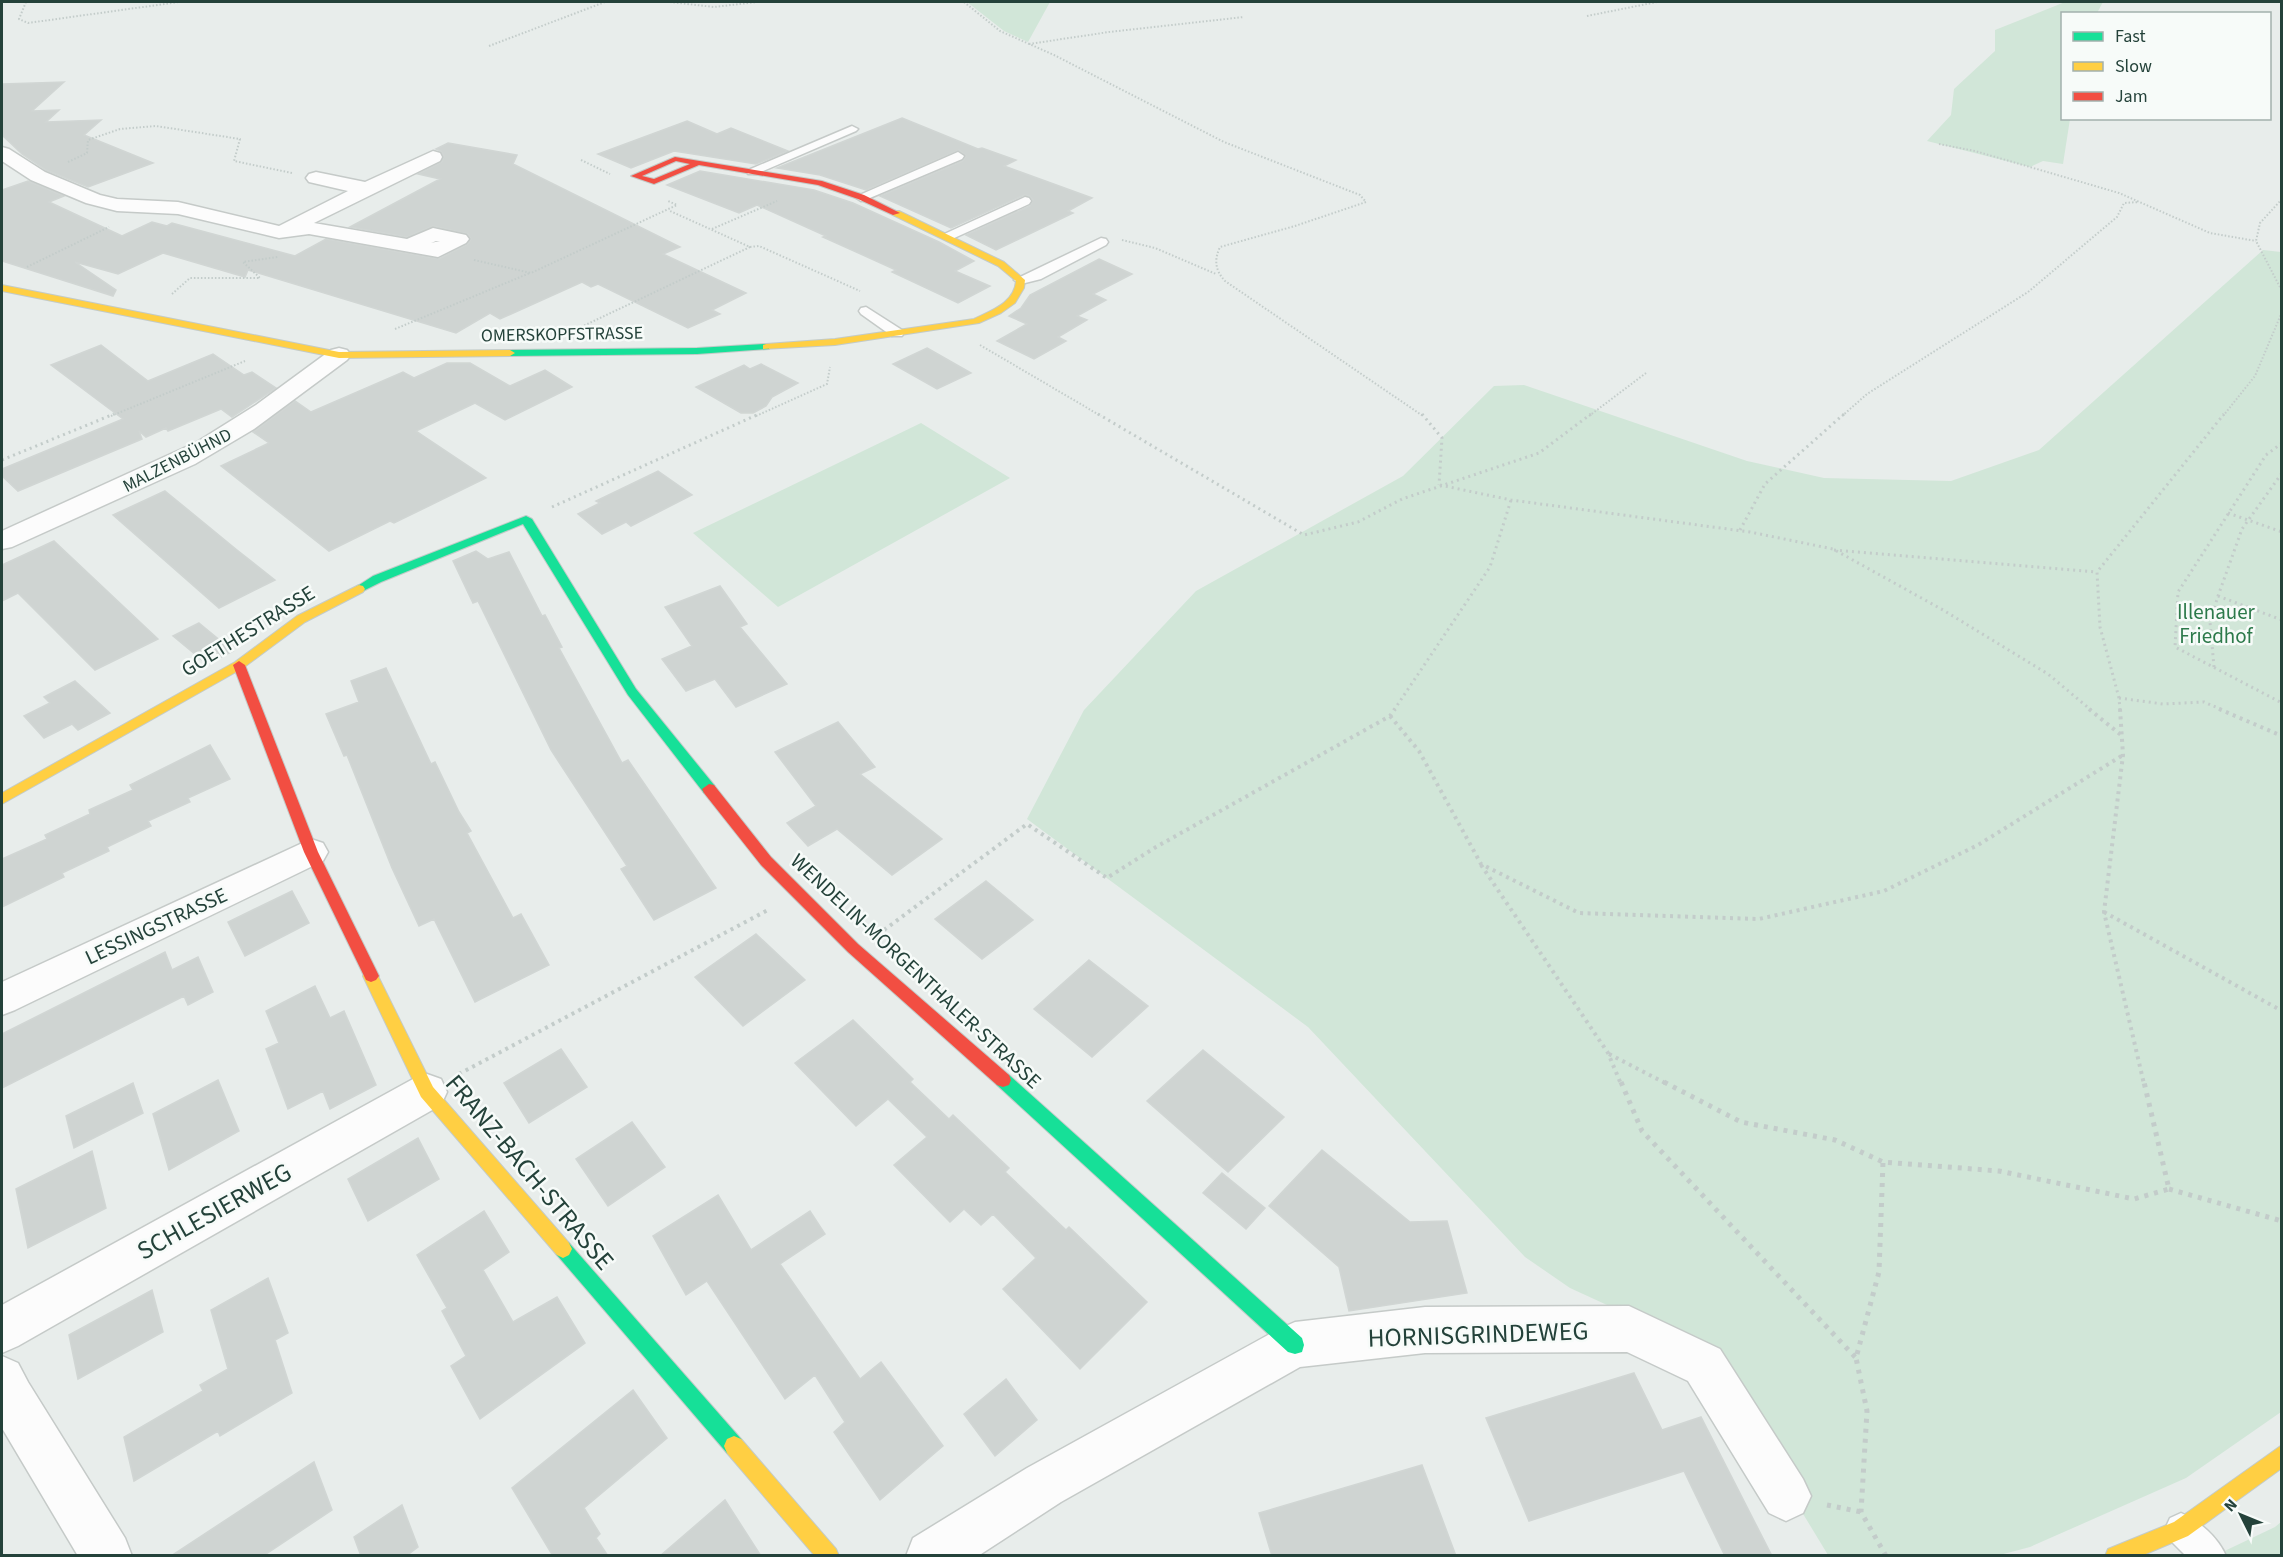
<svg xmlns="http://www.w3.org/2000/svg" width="2283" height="1557" font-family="'Source Sans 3',sans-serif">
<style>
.green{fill:#d1e6d8}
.building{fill:#cfd4d2;stroke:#d1d6d4;stroke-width:1.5}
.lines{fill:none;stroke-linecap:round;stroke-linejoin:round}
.lane-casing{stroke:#c5cac8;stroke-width:3}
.street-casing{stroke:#c5cac8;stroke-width:3}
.fast-casing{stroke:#c3cbc8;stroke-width:2}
.slow-casing{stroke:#c3cbc8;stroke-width:2}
.jam-casing{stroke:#c3cbc8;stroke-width:2}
.path-far3{stroke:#c3ccca;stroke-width:2;stroke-dasharray:1.5 2;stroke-linecap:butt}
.path-far2{stroke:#c3ccca;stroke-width:3;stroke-dasharray:2 4;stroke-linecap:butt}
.path-far1{stroke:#c3ccca;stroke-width:4;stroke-dasharray:3 4.5;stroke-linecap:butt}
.path{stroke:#c3ccca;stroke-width:5;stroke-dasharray:4 6;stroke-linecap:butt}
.lane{fill:#fcfcfc;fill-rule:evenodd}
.street{fill:#fcfcfc;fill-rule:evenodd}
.fast{fill:#16e098;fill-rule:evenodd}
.slow{fill:#ffcf43;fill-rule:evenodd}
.jam{fill:#f24e42;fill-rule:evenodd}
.labels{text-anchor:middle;stroke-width:5;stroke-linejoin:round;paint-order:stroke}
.far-street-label{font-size:18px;fill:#24423a;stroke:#f7fbf9}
.park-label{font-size:21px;fill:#2d7a4b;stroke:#f7fbf9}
.street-label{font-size:21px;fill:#24423a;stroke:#f7fbf9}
.near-street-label{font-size:26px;fill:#24423a;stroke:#f7fbf9}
</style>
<rect width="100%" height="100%" fill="#e8edeb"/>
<path class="green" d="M967,2H1050L1028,42L1004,31Z
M2065,2H2103L2097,13L2062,14V118L2070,119L2063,164L2043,161L2030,167L1927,141L1951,115L1954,89L1995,51V30Z
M2263,250L2281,252V1412L2186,1478L2030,1547L1996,1556L1828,1555L1703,1349L1570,1288L1525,1257L1308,1027L1027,819L1084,710L1196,591L1403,476L1494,386L1524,385L1747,461L1824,478L1951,481L2039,450Z
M921,423L1010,478L778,607L693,533Z
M2281,1522V1555L2214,1556L2275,1527Z"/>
<path class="building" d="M64,82L32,111L59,110L46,122L101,120L84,135L153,163L88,187L46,170L22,154L3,136L2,138V84Z
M902,118L978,149L982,148L1016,160L1004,166L1092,198L1068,211L1073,213L996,250L966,235L1030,206L1033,200L1030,196L1024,195L951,228L880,196L963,161L966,156L959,150L866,190L820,175L777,168Z
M687,121L717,134L731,128L788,151L756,164L674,151L631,168L598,154Z
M448,143L517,155L513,164L680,247L663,254L746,293L712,310L720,314L688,328L598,284L591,287L582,282L500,319L490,313L456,333L248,270L245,277L163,253L118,274L75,262L116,290L113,296L2,261V190L28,181L64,196L49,202L122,236L152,222L167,226L172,223L295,256L326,239L439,259L468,244L471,239L468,234L433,226L407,237L350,227L440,179L418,174L442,162L444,156L441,151L436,149Z
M700,171L814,190L853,203L939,242L974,261L955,271L990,286L958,303L892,272L896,270L823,237L826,236L757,205L739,213L667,185Z
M1099,259L1132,274L1093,294L1106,300L1077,316L1087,320L1058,337L1066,341L1034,359L997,341L1027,324L1009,316L1021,308L1030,295Z
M101,345L148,381L213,354L244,375L252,372L276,388L232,417L221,409L168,431L166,428L146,437L139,431L142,439L18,491L2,476V469L123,419L51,365Z
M927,348L971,373L937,389L893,364Z
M447,363H470L510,386L545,370L572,387L505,420L475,403L416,431L486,478L394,523L390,521L329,551L221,466L269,443L253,432L295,401L311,412L403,372L414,378Z
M761,364L798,383L772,397L766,406L753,413H741L696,387L744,365L750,369Z
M658,471L692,495L631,526L626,522L602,534L578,514L600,503L596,501Z
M165,491L237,550L275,580L219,608L113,515Z
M54,541L158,639L95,670L18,593L2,601V565Z
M476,551L488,559L509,552L542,616L545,615L562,647L559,648L622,763L628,760L716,888L654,920L621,869L627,866L551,750L478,601L473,603L453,561Z
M720,586L747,624L740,627L787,684L736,707L715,679L686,691L662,659L692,646L665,607Z
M199,623L233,651L207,664L173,636Z
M386,668L431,764L435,762L459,812L471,831L467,833L513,918L521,914L549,965L475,1002L434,919L419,926L392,868L347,755L344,756L326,714L359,702L351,681Z
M75,681L110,713L78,730L72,724L44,738L24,716L50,703L44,697Z
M838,722L875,767L860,774L942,839L892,875L837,829L808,846L787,823L816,806L775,752Z
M210,745L230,779L188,798L190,802L148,821L151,826L107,847L109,851L62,873L64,877L2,907V859L47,839L45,835L90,814L89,810L133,790L130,785Z
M986,881L1033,920L982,959L935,919Z
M292,891L309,923L245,956L228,922Z
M756,934L805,980L743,1026L695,977Z
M165,952L172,970L198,957L213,992L188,1005L184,996L2,1088V1034Z
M1089,960L1148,1006L1092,1057L1034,1009Z
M315,986L330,1018L344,1011L376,1085L330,1109L323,1091L288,1109L266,1049L279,1043L266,1011Z
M853,1020L913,1079L910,1082L949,1119L953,1115L1009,1168L1005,1172L1066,1230L1069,1227L1147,1302L1080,1369L1003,1289L1036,1258L993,1214L981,1225L964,1209L950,1222L894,1165L927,1137L888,1099L856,1126L795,1063Z
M561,1049L587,1087L529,1123L504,1083Z
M1203,1050L1284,1117L1228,1172L1147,1101Z
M218,1080L239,1131L169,1170L153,1114Z
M133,1083L143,1113L74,1148L66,1116Z
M632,1122L665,1167L608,1206L576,1159Z
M418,1138L439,1179L368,1221L348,1179Z
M1322,1150L1410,1222L1447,1221L1467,1293L1349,1311L1339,1267L1269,1206Z
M92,1151L106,1208L28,1248L16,1189Z
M1222,1173L1265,1208L1246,1229L1203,1193Z
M718,1195L751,1250L810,1211L825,1234L780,1264L860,1379L881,1362L943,1446L880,1500L834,1432L845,1422L815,1375L785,1399L707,1281L686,1295L653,1236Z
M484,1211L509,1252L483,1270L513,1322L557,1297L585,1343L480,1419L451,1366L466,1356L442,1311L447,1308L417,1255Z
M268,1278L288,1333L275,1340L292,1393L220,1436L218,1431L134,1481L124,1437L203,1391L200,1385L228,1369L211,1310Z
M152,1290L163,1332L78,1379L69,1335Z
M1634,1373L1662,1430L1701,1417L1772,1556H1725L1684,1471L1529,1521L1486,1418Z
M1006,1379L1037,1420L995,1456L964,1414Z
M633,1390L667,1438L584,1508L600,1534L596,1538L608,1556H553L512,1488Z
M314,1462L332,1510L263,1556H171Z
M1422,1465L1456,1556H1272L1259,1513Z
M725,1500L761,1556H660Z
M402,1505L418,1547L406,1556H361L354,1537Z"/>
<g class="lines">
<g class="lane-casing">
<path id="lane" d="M852,126L858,129L856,131L756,174H748L746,171Z
M958,152L964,156L962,159L865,200L861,201L855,197Z
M1025,197L1029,198L1031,201L1029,204L952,239L947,240L940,236Z
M1101,238L1106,239L1108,242L1106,245L1041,279L1021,284L1014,280Z
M866,307L902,330L904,333L902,336H892L861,314L859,311L861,308Z
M2181,1513C2199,1521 2218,1537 2226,1556H2186L2170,1540L2165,1529L2170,1518Z"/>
</g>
<g class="street-casing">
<path id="street" d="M2,147L9,149L45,172L100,195L117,199L178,202L279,226L348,191L309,182L306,178L309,174L316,172L365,182L433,151L440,153L442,157L440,161L314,223L407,239L433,228L466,235L469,239L466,243L438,257L309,234L279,238L178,214L117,211L86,203L31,180L2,161ZM436,241H440L431,243Z
M339,348L347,350L351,355L347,360L254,429L195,464L12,547L2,549V531L197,442L256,405L331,350Z
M311,839L323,843L328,852L323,861L15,1010L2,1015V982Z
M427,1074L441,1079L447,1092L441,1105L18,1346L2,1353V1305L413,1079Z
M1629,1306L1720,1349L1803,1479L1811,1496L1803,1513L1786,1521L1769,1513L1688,1381L1627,1352L1425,1353L1300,1367L1061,1502L978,1556H906L913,1538L1027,1468L1279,1329L1295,1322L1425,1307Z
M2,1356L18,1363L28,1382L125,1538L132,1556H78L2,1428Z"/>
</g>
<g class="fast-casing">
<path id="fast" d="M766,344L769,345V349L697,354L510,356L505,353L510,350L697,348Z
M526,516L532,519L636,689L714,785L716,789L714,793H704L628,695L523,524L381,582L359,593L353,589L373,576Z
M1003,1073L1009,1075L1302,1338L1304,1345L1302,1352L1295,1354L1288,1352L997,1085L995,1080L997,1075Z
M563,1240L569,1243L741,1439L744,1446L741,1453L734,1456L727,1453L557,1255L554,1249L557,1243Z"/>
</g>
<g class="slow-casing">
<path id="slow" d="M893,211H899L1004,262L1025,280L1024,288L1015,303L1001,313L979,323L835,345L763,349V345L766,344L835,339L974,319C992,310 1014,303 1016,281L998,266L893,215Z
M2,285L339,352L510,350L515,353L510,356L339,358L2,291Z
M359,585L363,586L365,589L363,592L305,622L243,668L2,804V793L235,662L297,616Z
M371,970L376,972L433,1087L569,1243L572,1249L569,1255L563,1258L557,1255L421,1097L363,976L366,972Z
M734,1436L741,1439L836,1549L839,1556H815L727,1453L724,1446L727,1439Z
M2282,1445V1468L2188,1536L2141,1556H2105L2108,1549L2174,1522Z"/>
</g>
<g class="jam-casing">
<path id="jam" d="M675,157L822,181L864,195L900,213L893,215L858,199L818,185L699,165L654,184L631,176ZM676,161L690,164L654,179L642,176Z
M239,661L245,665L318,852L379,976L376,980L371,982L366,980L304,852L233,665Z
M709,784L714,785L771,857L858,944L1009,1075L1011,1080L1009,1085L1003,1087L997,1085L848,952L761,865L704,793L702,789Z"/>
</g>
<path class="path-far3" d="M26,2L19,19L28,23L179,2
M670,2L714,7L757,2
M964,2L1000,31L1054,55L1224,142L1360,195L1366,202L1295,226L1220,247C1214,260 1215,270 1225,281L1423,416
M1587,16L1657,2
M1029,44L1109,32L1244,17
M489,46L605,2
M1939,144L1975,151L2119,193L2210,233L2256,241
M581,160L610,174
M68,162L87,153L88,140L120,129L156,126L240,139L234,161L292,173
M2282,199L2260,223L2256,241L2282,291
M712,229L777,201
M1122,240L1155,248L1216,274
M750,247L759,246L860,291
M474,260L531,273L677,205L668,201
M27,267L109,227
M172,294L190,278H260L243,262L278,257
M581,327L750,247L670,211
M395,329L530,273
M980,345L1101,416
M111,416L245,361
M756,416L827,384L830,367
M1589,416L1646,373
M1842,416L1867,394L2028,292L2117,217L2124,203L2139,202
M2223,416L2255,376L2282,312"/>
<path class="path-far2" d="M1098,414L1304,535L1358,522L1402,499L1539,453L1591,414
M1422,414L1442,438L1439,485
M2282,443L2266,455L2178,592L2175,647L2282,703
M2,460L114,414
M1440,485L1511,500L1750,532L1833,549L1943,610L2048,674L2091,710
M552,507L759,414
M2228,513L2282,532
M1740,530L1765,484L1844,414
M1834,550L2097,572
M2218,596L2282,620
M2214,667L2210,622L2218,596L2242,529L2282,473
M2119,698L2163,704L2204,702L2223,710
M1394,710L1490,567L1511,500
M2120,710L2119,698L2100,627L2097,572L2224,414"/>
<path class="path-far1" d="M2089,709L2121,735
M2120,709L2123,755L2104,912L2144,1084
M2219,709L2282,736
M1390,716L1419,751L1481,864L1579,913L1759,919L1884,891L1978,845L2123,755
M1481,865L1608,1053L1621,1084
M2104,912L2282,1011
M884,930L1027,824L1107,878L1156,847L1390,716L1395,709
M1609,1054L1667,1084
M459,1074L768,910"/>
<path class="path" d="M1621,1082L1642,1131L1856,1358
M1664,1082L1741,1122L1835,1140L1883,1162
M2169,1189L2282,1221
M1827,1505L1861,1512
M1886,1556L1861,1512L1867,1411L1856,1358L1879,1272L1883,1162L1999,1171L2134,1199L2169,1189L2144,1082"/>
<use href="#lane" class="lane"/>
<use href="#street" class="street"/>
<use href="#fast" class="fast"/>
<use href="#slow" class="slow"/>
<use href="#jam" class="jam"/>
</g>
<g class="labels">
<g class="far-street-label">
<text transform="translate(562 334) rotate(-1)" y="6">OMERSKOPFSTRASSE</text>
<text transform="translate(177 460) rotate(-27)" y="6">MALZENBÜHND</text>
</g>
<g class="park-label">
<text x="2216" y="619">Illenauer<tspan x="2216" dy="24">Friedhof</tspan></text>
</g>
<g class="street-label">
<text transform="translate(248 631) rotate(-32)" y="7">GOETHESTRASSE</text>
<text transform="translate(156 926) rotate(-25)" y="7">LESSINGSTRASSE</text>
<text transform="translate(916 971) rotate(43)" y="7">WENDELIN-MORGENTHALER-STRASSE</text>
</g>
<g class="near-street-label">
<text transform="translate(530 1172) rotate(50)" y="9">FRANZ-BACH-STRASSE</text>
<text transform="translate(214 1211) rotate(-29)" y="9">SCHLESIERWEG</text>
<text transform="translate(1478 1334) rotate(-2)" y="9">HORNISGRINDEWEG</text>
</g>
</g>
<rect width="2283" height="1557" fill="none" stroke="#24423a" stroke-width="6"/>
<rect x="2061" y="12" width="210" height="108" fill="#f7fbf9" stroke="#a3b1ad" stroke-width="1.5"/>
<rect x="2073" y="32" width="30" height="9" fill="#16e098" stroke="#a3b1ad" stroke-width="1.5"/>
<text x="2115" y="42" font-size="18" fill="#24423a">Fast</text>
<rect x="2073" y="62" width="30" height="9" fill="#ffcf43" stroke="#a3b1ad" stroke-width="1.5"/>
<text x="2115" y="72" font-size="18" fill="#24423a">Slow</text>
<rect x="2073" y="92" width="30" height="9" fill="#f24e42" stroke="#a3b1ad" stroke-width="1.5"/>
<text x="2115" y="102" font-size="18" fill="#24423a">Jam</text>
<g transform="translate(2241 1515) rotate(313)" stroke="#f7fbf9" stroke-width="4.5" paint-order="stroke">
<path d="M0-4.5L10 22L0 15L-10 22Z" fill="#24423a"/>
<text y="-9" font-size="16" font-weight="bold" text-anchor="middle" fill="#24423a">N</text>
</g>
</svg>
